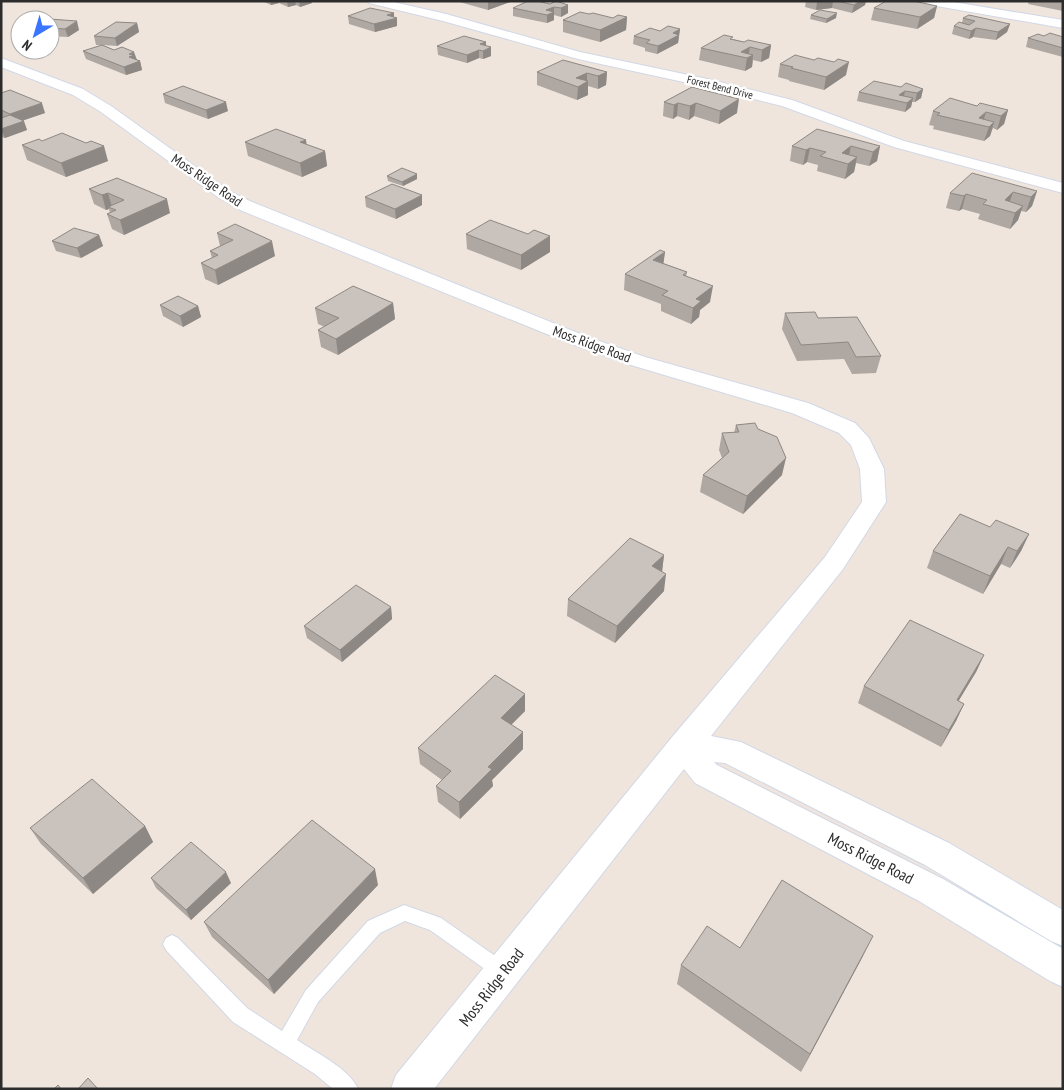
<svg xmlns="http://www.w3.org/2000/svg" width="1064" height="1090" font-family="'PT Sans Narrow',sans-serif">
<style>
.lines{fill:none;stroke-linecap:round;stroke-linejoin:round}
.service-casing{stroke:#d1d8e6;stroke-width:2}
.minor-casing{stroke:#d1d8e6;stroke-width:2}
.service{fill:#fff;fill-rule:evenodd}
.minor{fill:#fff;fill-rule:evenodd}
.wall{fill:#aea7a2}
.shaded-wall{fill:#8d8884}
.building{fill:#cac2bc;stroke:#8d8884}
.labels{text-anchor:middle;stroke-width:5;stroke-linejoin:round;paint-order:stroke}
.far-street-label{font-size:11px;fill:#2c2c2c;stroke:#fff}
.street-label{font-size:14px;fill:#2c2c2c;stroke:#fff}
.near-street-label{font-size:16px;fill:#2c2c2c;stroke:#fff}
</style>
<rect width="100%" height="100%" fill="#efe5dd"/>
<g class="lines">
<g class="service-casing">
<path id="service" d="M404,905L441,918L508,965L511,971L508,977L502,980L496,977L430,930L405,921L380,933L318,1002L297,1040C315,1052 350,1069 358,1089H333L315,1074L233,1022L166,950L163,944L166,938L172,935L178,938L247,1008L282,1031L306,990L368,921Z"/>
</g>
<g class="minor-casing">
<path id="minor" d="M367,1H389L446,14L580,52L712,80L792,100L904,141L1063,183V193L894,147L782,106L711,88L578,59L443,21L369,3Z
M919,1H947L1063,20V28L925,4Z
M1,58L83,89L111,106L231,192L252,202L588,337L645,357L808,403L855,423L869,438L884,469L886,502L843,569L711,736L741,742L949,843L1063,910V946L1051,941L925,865L725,763L714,762L717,765L943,879L1063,949V987L1050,981L919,901L695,783L684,769L434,1089H391L396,1075L673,736L825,557L862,502L860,469L851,445L839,433L792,413L631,365L574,345L240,210L219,198L101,112L73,95L1,67Z"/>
</g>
<use href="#service" class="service"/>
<use href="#minor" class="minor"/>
</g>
<path class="wall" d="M262,1H311L312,3L300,7L296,5L288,7L279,3L271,5Z
M456,1H513L488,10Z
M806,1H866L865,5L852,13L832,8L816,10L805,7Z
M1029,1H1063V11L1028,4Z
M550,4L568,5V13L561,17L554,15V20L547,23L513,16V8Z
M937,6L934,18L917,29L871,20L874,8Z
M589,14L613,18L627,17L626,30L600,42L563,32V20Z
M811,15L836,18L826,23L810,19Z
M348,16L394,17L397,18V26L375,32L349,24Z
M963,18L1010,24L1007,32L996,40L973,37L969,39L952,34L954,26L962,23Z
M50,20L79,30L68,37L50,36Z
M20,23V37L14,36L12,28Z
M137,23L139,32L117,46L103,45L140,61L142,70L126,75L86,59L83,51L102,45H96L94,36Z
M680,29L678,43L657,54L645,51V48L633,44L634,36L660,31Z
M1044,36L1063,37V57L1026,47L1028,38Z
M733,39L744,42L771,45L769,58L761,62L753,60L752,67L745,71L699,60L701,48Z
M486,42V46L491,47V56L483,59L479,58L467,63L438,55L437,46Z
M780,64L846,75L824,90L789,81V80L778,77Z
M537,72H607L606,85L598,89L588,86V95L577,100L537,85Z
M692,87L737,113L719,124L694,116L689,120L677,116L673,119L663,116L664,102Z
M901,87L923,89L921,98L915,102H912L911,107L905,112L857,101L859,92Z
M1,93L45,113L23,120L27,130L5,138L1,137Z
M163,94L228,111L208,119L165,103Z
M977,106L1008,110L1004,124L997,130L993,128L990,136L984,141L933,129L934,126L929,125L933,111Z
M306,140V145L325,151L327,166L302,177L248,156L245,142Z
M42,141L108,161L66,177L27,160L22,145Z
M792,146H880L877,161L869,166L856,163L854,172L845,179L817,171L818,165L807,162L803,165L790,161Z
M387,176L417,179L403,186L388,181Z
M117,178L170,213L124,235L112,229L107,214L110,213L109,209L106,210L94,204L89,189Z
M1037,191L1032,206L1026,212L1021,211L1018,220L1010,229L978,219L980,214L962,209L959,211L946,208L950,193Z
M365,197L422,205L396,219L366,207Z
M217,233L275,256L218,285L205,279L201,263L212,258L210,251L220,246Z
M466,234H528L550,236V252L521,270L467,249Z
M99,235L103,246L81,258L56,251L52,241Z
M665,252L663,263L687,272L686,277L710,302L700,310L699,317L691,324L661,311V304L624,290L625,274Z
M393,303L395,319L338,355L321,347L318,330L325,327L318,324L315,308Z
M160,305L198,306L201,317L183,327L163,316Z
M785,313L818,318L881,356L876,373L852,374L844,359L797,361L782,329Z
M736,425L758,429L782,475L743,514L700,492L703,475L722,458L719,450L722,433H734Z
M990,527L1029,534L1021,551L1010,568L1001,564L983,594L927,568L933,551Z
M664,555L662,571L664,591L615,643L567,616L568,599Z
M391,607L392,619L342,662L307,638L304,626Z
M984,655L976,672L958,701L964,704L956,721L941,747L858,703L864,686Z
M525,694V711L511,725L523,732V749L492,780L493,786L460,819L438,802L436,786L442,780L420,764L418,748Z
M145,826L153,842L93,894L41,844L30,828Z
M151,878L231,883L191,920L156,888Z
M378,885L274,994L212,937L204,922Z
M740,948L863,956L801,1072L677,984L681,965Z"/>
<path class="shaded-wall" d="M270,1H278L279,3L271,5Z
M287,1H295L296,5L288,7Z
M299,1H311L312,3L300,7Z
M489,1H513L488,10V2Z
M833,1L832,8L816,10L817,2Z
M860,1H866L865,5L852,13L854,5Z
M568,5V13L561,17V8Z
M937,6L934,18L917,29L920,17Z
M554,7V20L547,23V15L546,10Z
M394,13V19L397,18V26L375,32L374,24L387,15Z
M837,13L836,18L826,23L827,19Z
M627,17L626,30L600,42V30Z
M77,21L79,30L68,37L65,29Z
M137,23L139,32L117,46L115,38Z
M1010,24L1007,32L996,40L998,32Z
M976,28L973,37L969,39L971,31Z
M680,29L678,43L657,54L658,46L673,33Z
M486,42V50L491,47V56L483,59V51L480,44Z
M771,45L769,58L761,62L762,50Z
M750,47L748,57L753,55L752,67L745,71L747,58L741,52Z
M479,50V58L467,63V55Z
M134,52L137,60L140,61L142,70L126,75L124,67L129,54Z
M849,62L846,75L824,90L826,77Z
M607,72L606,85L598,89V76Z
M587,73V82L588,81V95L577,100L578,87L576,78Z
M923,89L921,98L915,102L917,93Z
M905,91L903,100L899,95Z
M913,98L911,107L905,112L907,103Z
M739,99L737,113L719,124L720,111Z
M226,102L228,111L208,119L206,110Z
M42,103L45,113L13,124L10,114Z
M678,103L677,116L673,119L674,105Z
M696,103L694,116L689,120L690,106Z
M1008,110L1004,124L997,130L1001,116Z
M986,112L982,126L979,118Z
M24,121L27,130L5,138L1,129Z
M994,122L990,136L984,141L989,127Z
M306,140L308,154L300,142Z
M104,146L108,161L66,177L61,163Z
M851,146L848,160L842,153Z
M880,146L877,161L869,166L873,152Z
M810,148L807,162L803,165L806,150Z
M325,151L327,166L302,177L300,163Z
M857,157L854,172L845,179L848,164Z
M417,174V179L403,186L402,182Z
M1037,191L1032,206L1026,212L1031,197Z
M1013,192L1008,207L1005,200Z
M108,193L112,207H108L109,209L106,210L102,195Z
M966,194L962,209L959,211L964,196Z
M422,195V205L396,219L395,209Z
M167,199L170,213L124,235L120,220Z
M1023,206L1018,220L1010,229L1015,213Z
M99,235L103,246L81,258L77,248Z
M550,236V252L521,270V255Z
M272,241L275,256L218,285L215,270Z
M665,252L663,267L653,260Z
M713,286L710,302L700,310L699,317L691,324L693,308L696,299Z
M393,303L395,319L338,355L336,339Z
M198,306L201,317L183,327L180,316Z
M786,458L782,475L743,514L747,496Z
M1029,534L1021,551L1010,568L1017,551Z
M1008,547L1001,564L983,594L990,576Z
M664,555L662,572L652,566Z
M666,574L664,591L615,643L617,626Z
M391,607L392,619L342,662L340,650Z
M984,655L976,672L949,717L957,700Z
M525,694V711L501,735V718Z
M964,704L956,721L941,747L949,730Z
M523,732V749L492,780L493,786L460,819L459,802L488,767Z
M145,826L153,842L93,894L83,878Z
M375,869L378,885L274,994L268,980Z
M226,872L231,883L191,920L186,910Z
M873,936L863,956L801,1072L810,1054Z"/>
<path class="building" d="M528,1H537L550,4L556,1L568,5L561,8L554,7L546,10L554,12L547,15L513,8Z
M837,1H860L854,5Z
M886,1H913L937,6L920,17L874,8Z
M370,8L394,13L387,15L397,18L374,24L348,16Z
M820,10L837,13L827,19L811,15Z
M580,12L589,14L593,13L613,18L618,15L627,17L600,30L563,20Z
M969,15L1010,24L998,32L976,28L971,31L954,26L959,22L969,25L975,21L963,18Z
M49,19L77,21L65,29L50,28V20H47Z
M116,22L137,23L115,38L94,36Z
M20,23V29L12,28Z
M668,26L680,29L673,33L679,35L658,46L646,43L650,40L634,36L650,28L660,31Z
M1050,33L1063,37V48L1028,38L1038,34L1044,36Z
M724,35L733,37L730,39L744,42L748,40L771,45L762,50L750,47L741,52L753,55L747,58L701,48Z
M464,36L486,42L480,44L491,47L483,51L479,50L467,55L437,46Z
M102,45L114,50L122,47L134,52L129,54L134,55L129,57L140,61L124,67L83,51Z
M795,55L814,60L818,58L834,62L838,59L849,62L826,77L791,68L793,67L780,64Z
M563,60L607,72L598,76L587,73L576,78L588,81L578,87L537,72Z
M874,81L901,87L906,83L923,89L917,93L905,91L899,95L913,98L907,103L859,92Z
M183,86L226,102L206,110L163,94Z
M692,87L739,99L720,111L696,103L690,106L678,103L674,105L664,102Z
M10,90L42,103L10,114L1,110V93Z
M950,98L977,106L980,103L1008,110L1001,116L986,112L979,118L994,122L989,127L937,115L940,113L933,111Z
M10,115L24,121L1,129V118Z
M276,129L306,140L300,142L325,151L300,163L245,142Z
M817,129L880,146L873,152L851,146L842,153L857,157L848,164L820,156L826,152L810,148L806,150L792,146Z
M62,133L86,143L91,141L104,146L61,163L22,145L39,139L42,141Z
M402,168L417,174L402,182L387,176Z
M972,173L1037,191L1031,197L1013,192L1005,200L1023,206L1015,213L983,204L987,200L966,194L964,196L950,193Z
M117,178L167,199L120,220L107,214L116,210L108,207L124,200L108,193L102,195L89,189Z
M392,184L422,195L395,209L365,197Z
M490,220L528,234L534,230L550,236L521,255L466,234Z
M235,224L272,241L215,270L201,263L218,255L210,251L233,240L217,233Z
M74,228L99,235L77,248L52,241Z
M660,250L665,252L653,260L687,272L683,275L713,286L696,299L701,301L693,308L662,295L668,291L625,274Z
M353,286L393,303L336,339L318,330L339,318L315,308Z
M178,296L198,306L180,316L160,305Z
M815,312L818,318L857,317L881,356L856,357L848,342L801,345L785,313Z
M755,423L758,429L777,437L786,458L747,496L703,475L729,452L722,433L739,432L736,425Z
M960,514L990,527L996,520L1029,534L1017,551L1008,547L990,576L933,551Z
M630,538L664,555L652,566L666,574L617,626L568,599Z
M356,585L391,607L340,650L304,626Z
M910,620L984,655L957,700L964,704L949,730L864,686Z
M495,675L525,694L501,718L523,732L488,767L492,769L459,802L436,786L451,771L418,748Z
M92,779L145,826L83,878L30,828Z
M312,820L375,869L268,980L204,922Z
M191,842L226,872L186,910L151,878Z
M782,880L873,936L810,1054L681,965L707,926L740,948Z
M88,1078L98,1089H78Z
M58,1085L61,1089H54Z"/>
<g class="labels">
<g class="far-street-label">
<text transform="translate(720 87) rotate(14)" y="4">Forest Bend Drive</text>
</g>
<g class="street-label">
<text transform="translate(207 180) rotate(34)" y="5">Moss Ridge Road</text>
<text transform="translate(592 344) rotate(20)" y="5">Moss Ridge Road</text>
</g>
<g class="near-street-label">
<text transform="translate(871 858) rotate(27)" y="6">Moss Ridge Road</text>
<text transform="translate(491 987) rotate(-52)" y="6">Moss Ridge Road</text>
</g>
</g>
<rect width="1064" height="1090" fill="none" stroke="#2c2c2c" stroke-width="5"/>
<g transform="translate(35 35) rotate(218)"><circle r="24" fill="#ffffff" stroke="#ababab"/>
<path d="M0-4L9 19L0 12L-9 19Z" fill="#3975ff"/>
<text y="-8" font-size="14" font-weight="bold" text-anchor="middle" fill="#2c2c2c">N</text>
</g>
</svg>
